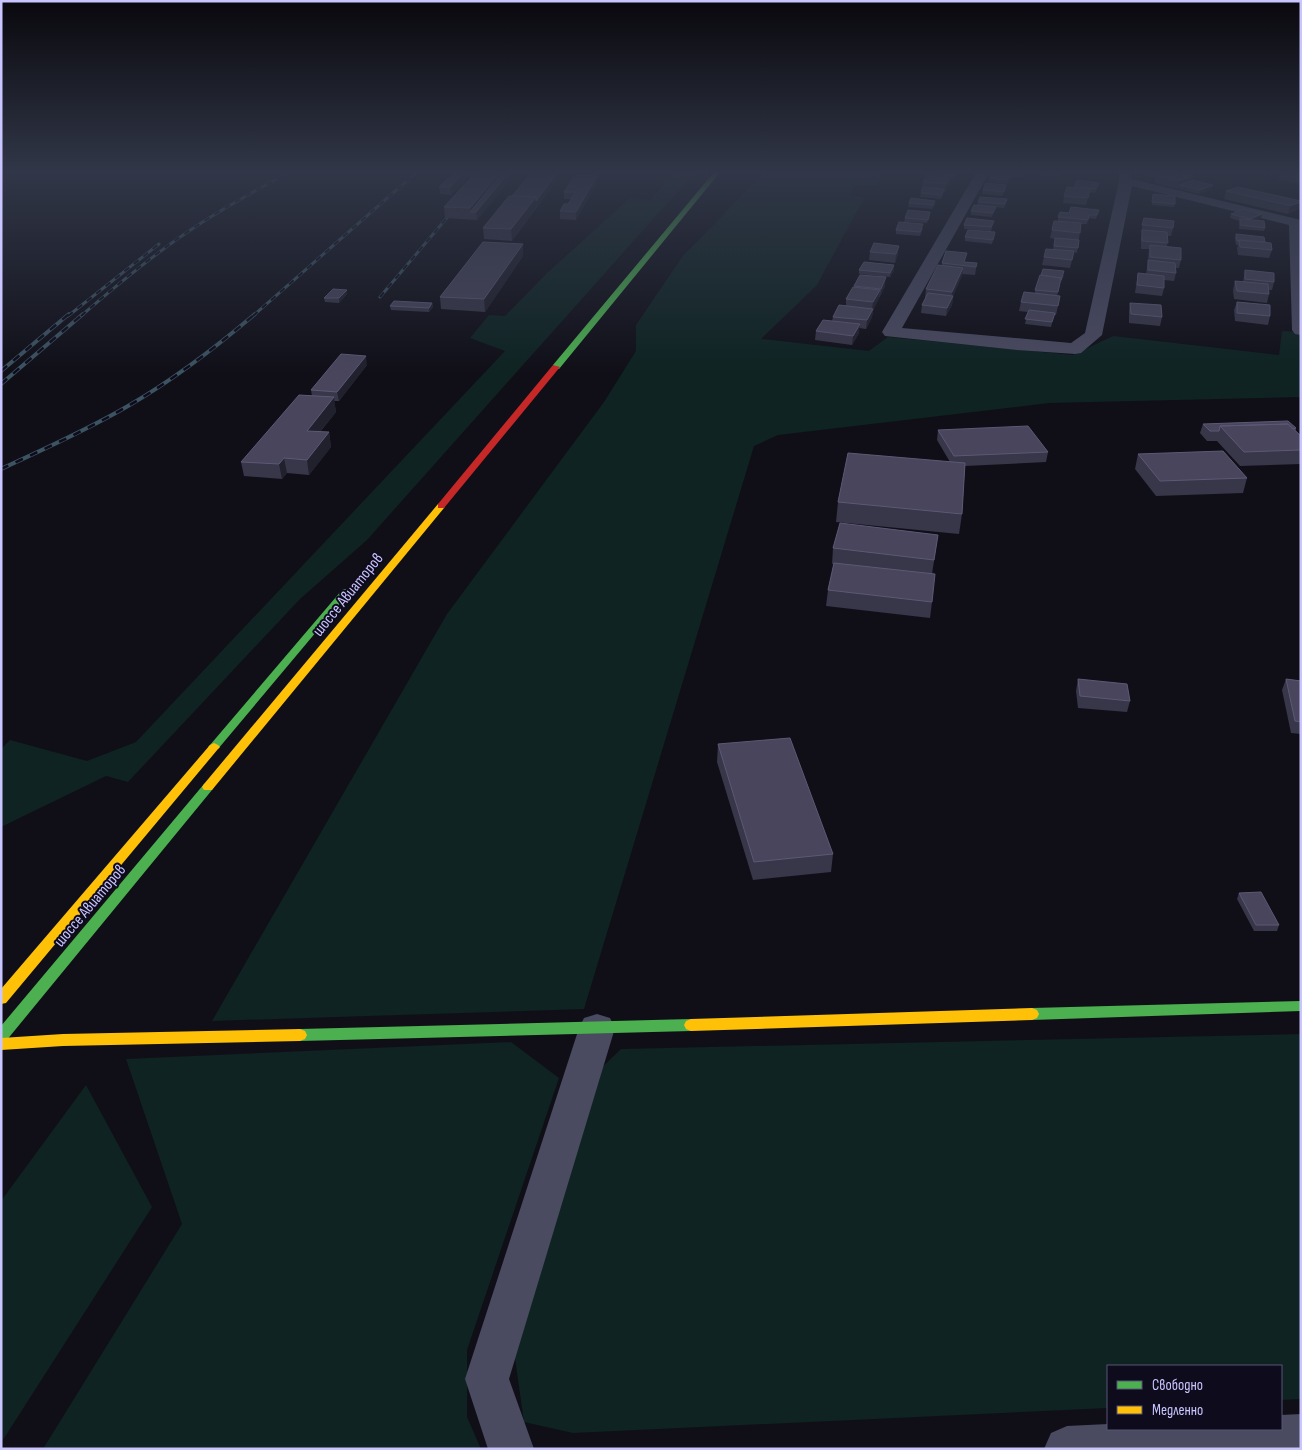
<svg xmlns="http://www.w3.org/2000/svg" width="1302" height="1450" font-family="'Sofia Sans Condensed',sans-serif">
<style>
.green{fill:#0e2322}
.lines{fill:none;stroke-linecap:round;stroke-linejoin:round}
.street{fill:#4a4a61;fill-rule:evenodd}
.fast{fill:#4caf50;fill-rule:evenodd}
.slow{fill:#ffc107;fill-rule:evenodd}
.jam{fill:#c62828;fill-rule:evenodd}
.rail-far1-casing{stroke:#3c5361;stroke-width:3}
.rail-casing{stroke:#3c5361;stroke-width:4}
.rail-far1{stroke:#0d0b1c;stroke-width:2;stroke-dasharray:6;stroke-linecap:butt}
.rail{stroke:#0d0b1c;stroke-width:2.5;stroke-dasharray:8;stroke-linecap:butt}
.wall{fill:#383649}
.shaded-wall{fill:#21202d}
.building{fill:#48455c;stroke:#5c5976}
.labels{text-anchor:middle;stroke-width:4;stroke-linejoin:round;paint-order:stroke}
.street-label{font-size:16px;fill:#c9c5ff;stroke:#0d0b1c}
</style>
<rect width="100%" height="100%" fill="#100f18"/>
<path class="green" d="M675,171H696L367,540L300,599L128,782L106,776L1,827V749L10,740L87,761L136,742L505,351L470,338L489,315L505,316L548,272L630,198L651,200Z
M766,171H885L877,186L856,185L848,195L864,198L817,285L761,339L869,351L888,337L1073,355L1113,336L1279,355L1282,331L1301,332V397L1049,403L778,435L754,446L584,1009L212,1021L447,614L604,402L636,351V325L682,257Z
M1301,1034V1399L1281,1400V1366H1108V1408L573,1433L524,1422L515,1358L597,1072L621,1049Z
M511,1042L559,1078L467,1350V1417L481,1449H43L182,1224L126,1059Z
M86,1085L152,1207L1,1443V1201Z"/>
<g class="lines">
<path class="street" d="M977,171H990L902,328L1071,343L1085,333L1119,181V171H1131L1132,179L1301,220V335L1295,334L1292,330L1289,225L1132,186L1102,335L1081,353L1075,354L1017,350L885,336L882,332Z
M597,1014L610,1018L615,1028L509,1379L534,1449H488L465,1379L579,1028L584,1018Z
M1301,1414V1449H1044L1051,1433L1067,1426L1108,1424V1429H1281V1415Z"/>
<path class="fast" d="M715,171H721L559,369H553V365Z
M345,589L348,590L350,592L348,594L218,749H210L208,747L210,745L342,590Z
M208,783L214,787L212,790L6,1041L1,1043V1026L204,784Z
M1301,1001V1011L1032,1020L1027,1018L1025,1014L1027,1010L1032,1008Z
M691,1019L696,1021L698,1025L696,1029L691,1031L300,1041L295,1039L293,1035L295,1031L300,1029Z"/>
<path class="slow" d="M441,503L445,506L444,508L212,790H204L202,787L204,784L438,504Z
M214,743L218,745L220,747L218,749L6,1003L1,1004V989L210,745Z
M1032,1008L1037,1010L1039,1014L1037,1018L1032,1020L691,1031L686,1029L684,1025L686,1021L691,1019Z
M300,1029L305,1031L307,1035L305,1039L300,1041L63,1046L1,1050V1038L63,1034Z"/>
<path class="jam" d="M553,365L560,367L444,508H438V504Z"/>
<g class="rail-far1-casing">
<path id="rail-far1" d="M380,297L456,207
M68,316L159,244
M81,316C118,284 155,253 195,227C226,206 259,189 291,171
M253,316L418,171"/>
</g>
<g class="rail-casing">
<path id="rail" d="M1,371L69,314
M1,384L83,314
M1,469C44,449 87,430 128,406C173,380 215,348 255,314"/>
</g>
<use href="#rail-far1" class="rail-far1"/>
<use href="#rail" class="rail"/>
</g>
<path class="wall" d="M455,171H474L451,195L440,194L439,187Z
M477,171H517L477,220L445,218L444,207Z
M1023,171L1022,178L1011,177L1007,184L989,182V178L1001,173Z
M1036,171H1064L1063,174L1056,177L1035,173Z
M1137,171H1172L1193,176L1192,180L1213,185L1212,189L1199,194L1154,183L1155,178L1136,173Z
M1249,171H1277V172L1266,176L1249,172Z
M957,173L954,180L950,179V183L945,192H944L941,199L920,197L923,182L937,174Z
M1301,173V183L1299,184L1278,179L1279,175Z
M597,176V183L576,220L560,219V211L568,204L571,199H564V192Z
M557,180L512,241L484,239L483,228L512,196Z
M1099,183L1095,193L1089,192L1086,205L1063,203L1064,196L1074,188Z
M1006,185V189L1002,196L982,194L983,190Z
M1226,191L1299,209L1288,214L1224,199Z
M1153,194L1175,204L1174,207L1152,205Z
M1007,199L1006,203L1004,208L996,207L992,217L971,215V211L977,205L978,202Z
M909,203L935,204L932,209L908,207Z
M1099,210L1096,219L1088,218L1087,224H1081L1077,253L1074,252L1070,268L1042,265L1044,257L1053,249L1055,239L1050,238L1054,221H1058V217L1069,213Z
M930,212L927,223L904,222L905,218Z
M1231,214H1262L1261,218L1256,220L1265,228L1264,231L1239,229L1240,221L1230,218Z
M1144,218L1173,228L1171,236H1167V247L1181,260L1179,268H1175L1176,273L1174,281L1164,280V288L1162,296L1135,293L1138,273L1146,274L1148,261L1149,249H1141V238L1142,233H1141Z
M994,221L991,231L964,229V225Z
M923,228L920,236L896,234V230Z
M995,232L992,244L965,241V237Z
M1236,234L1265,242L1272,250L1269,258L1238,255L1237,248L1238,245H1236L1235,238Z
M870,252L898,254L895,263L869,260Z
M523,256L485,312L441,309L440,297Z
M965,262L977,263L975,275L962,274L953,296L952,305L946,316L921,313L922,305L926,298H925L926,289L942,266V263Z
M859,270H894L890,277L859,274Z
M1245,270L1274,282L1272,290H1269V294L1267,303L1234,299L1233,290L1235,281L1243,282Z
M1064,275L1060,284L1057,296H1060L1056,315H1054L1051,327L1025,324L1028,312L1019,311L1021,302L1035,293V290Z
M854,286H885L873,310L872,317L866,329L859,328V333L852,345L815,340L816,331L832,321L833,317L846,306V299L854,287Z
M347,294L339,303L325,302L324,298Z
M1237,302L1270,316L1268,325L1235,321L1234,310Z
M432,303L433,307L429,312L391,310L390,306Z
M1130,303L1162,317L1160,326L1129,323V311Z
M367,365L339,401H334L336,412L320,432H329L331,447L309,475L287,473L282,479L244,476L241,462L312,396L311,390Z
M1203,424L1296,428V431L1301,436V464L1240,466L1217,441H1207L1200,433Z
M938,430L1048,452L1046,462L965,466L962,514L959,534L836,522L838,502L950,462L937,440Z
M1138,454L1247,478L1243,493L1156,496L1135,469Z
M938,535L932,574V602L930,618L826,606L828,590L834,564H832L833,548Z
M1078,679L1130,701L1127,712L1078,708L1076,691Z
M1286,679L1301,681V734L1291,733L1282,690Z
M718,744L833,854L831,872L753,880L717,762Z
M1239,893L1279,925L1277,931H1254L1237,899Z"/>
<path class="shaded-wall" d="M466,171H474L451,195L450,187Z
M501,171H517L477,220L476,212H470V208Z
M1063,171H1064L1063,174L1056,177L1057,174Z
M1270,171H1277V172L1266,176L1267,172Z
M557,173V180L536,208V201Z
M951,175L950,183L945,192L946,184Z
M597,176V183L576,220V212Z
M1193,176L1191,184L1179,185L1178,189L1179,181Z
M1213,185L1212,189L1199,194L1200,190Z
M536,197V208L512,241L511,229Z
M1301,202L1299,209L1288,214L1290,206Z
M1262,214L1261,218L1249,223L1250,219Z
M523,244V256L485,312L484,299Z
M899,246L898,254L895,263L896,254Z
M894,265V270L890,277V273Z
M963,268L962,276L951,301L952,292Z
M886,277L885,286L880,297L881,289Z
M347,290V294L339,303V298Z
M880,290L879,299L873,310L872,317L866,329L867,320L872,309L873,302Z
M953,296L952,305L946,316L947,308Z
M432,303L433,307L429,312V308Z
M860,324L859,333L852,345L853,336Z
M366,356L367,365L339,401L337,392Z
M334,397L336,412L309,445L307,431Z
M329,432L331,447L309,475L307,460Z
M284,458L287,473L282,479L279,464Z"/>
<path class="building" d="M455,171H466L450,187H439Z
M477,171H501L470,208L444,207Z
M504,171H510L476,212H470Z
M938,171H957L954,176L937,174Z
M1002,171H1023V174L1011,173L1007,180L989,178L993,172L1001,173Z
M1044,171H1063L1057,174Z
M1143,171H1169L1156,175Z
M1169,171H1170L1193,176L1179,181L1156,176Z
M1291,171L1301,173V180L1279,175Z
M532,172L557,173L536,201V197L512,196Z
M928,173L951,175L946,184L923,182Z
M575,175L597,176L576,212L560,211L564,204H568L576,192H564Z
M1077,180L1099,183L1096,189L1074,187Z
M1192,180L1213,185L1200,190L1179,185Z
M986,183L1006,185L1003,192L983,190Z
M923,187L944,189L941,195L921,193Z
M1067,187L1090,189L1088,198L1064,196Z
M1238,187L1301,201V202L1290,206L1226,191Z
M1153,194L1175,196V204L1152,202Z
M509,196L536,197L511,229L483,228Z
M980,197L1007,199L1005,204L978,202Z
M911,198L935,201L933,205L909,203Z
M974,205L996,207L993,213L971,211Z
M1071,207L1099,210L1097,215H1089L1088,220L1058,217L1060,212L1069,213Z
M1244,209L1262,214L1250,219L1231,214Z
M908,210L930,212L928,220L905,218Z
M967,218L994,221L991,227L964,225Z
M1144,218L1174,221L1173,228L1142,225Z
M1240,219L1264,221L1265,228L1240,225Z
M1054,221L1081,223L1080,233L1052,230Z
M899,222L923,224L920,232L896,230Z
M968,230L995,232L993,240L965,237Z
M1142,230L1167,232L1168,243L1142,241Z
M1236,234L1264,237L1265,242L1239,240V241H1237Z
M1055,238L1079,240L1078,248L1054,246Z
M1239,240L1271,243L1272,250L1240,247Z
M483,242L523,244L484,299L440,297Z
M874,243L899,246L896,254L870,252Z
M1150,245L1181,248V260L1150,257Z
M1046,249L1074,251L1072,260L1044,257Z
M946,251L967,253L964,262L977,263L976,267L942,263Z
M1148,260L1175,263L1176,273L1148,270Z
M864,262L894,265L890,273L859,270Z
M938,265L963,268L952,292L926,289Z
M1043,269L1064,271L1061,280V278L1041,275Z
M1245,270L1274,273V282L1245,279Z
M1138,273L1164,276V288L1137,285Z
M860,275L886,277L881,289L854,286Z
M1040,275L1061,278L1058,292L1035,290Z
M1235,281L1268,284L1269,294L1237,291Z
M853,287L880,290L873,302L846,299Z
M333,289L347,290L339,298H324Z
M1024,292L1060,296L1058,306L1021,302Z
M928,293L953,296L947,308L922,305Z
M394,301L432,303L429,308L390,306Z
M1237,302L1270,305V316L1237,313Z
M1130,303L1161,305L1162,317L1131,314Z
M839,305L873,309L867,320L833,317Z
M1029,310L1055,313L1052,322L1025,319Z
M823,320L860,324L853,336L816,331Z
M341,354L366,356L337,392L311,390Z
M299,395L334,397L307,431L329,432L307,460L284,458L279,464L241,462Z
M1288,421L1296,428L1293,429L1288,424L1220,426L1219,431H1210L1203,424Z
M1288,424L1301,436V450L1244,452L1220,426Z
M1028,426L1048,452L954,456L938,430Z
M1223,451L1247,478L1160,481L1138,454Z
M848,453L965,463L962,514L838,502Z
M840,523L938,535L934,560L833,548Z
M834,563L935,574L932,602L828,590Z
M1078,679L1127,684L1130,701L1080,696Z
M1286,679L1301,681V722L1295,721Z
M790,738L833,854L754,862L718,744Z
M1261,892L1279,925H1256L1239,893Z"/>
<linearGradient id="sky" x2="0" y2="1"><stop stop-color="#09080d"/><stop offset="0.46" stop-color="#313748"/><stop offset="1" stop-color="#313748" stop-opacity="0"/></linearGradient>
<rect width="1302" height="374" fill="url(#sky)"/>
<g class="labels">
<g class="street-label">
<text transform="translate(347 594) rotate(-51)" y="6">шоссе Авиаторов</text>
<text transform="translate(89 905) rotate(-50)" y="6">шоссе Авиаторов</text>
</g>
</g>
<rect width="1302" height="1450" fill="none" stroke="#c9c5ff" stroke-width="5"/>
<rect x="1107" y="1365" width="175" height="65" fill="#0d0b1c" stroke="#585577"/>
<rect x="1117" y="1381" width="25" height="8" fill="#4caf50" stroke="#585577"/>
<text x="1152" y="1390" font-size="15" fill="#c9c5ff">Свободно</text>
<rect x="1117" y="1406" width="25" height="8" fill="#ffc107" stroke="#585577"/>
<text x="1152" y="1415" font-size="15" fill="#c9c5ff">Медленно</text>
</svg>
